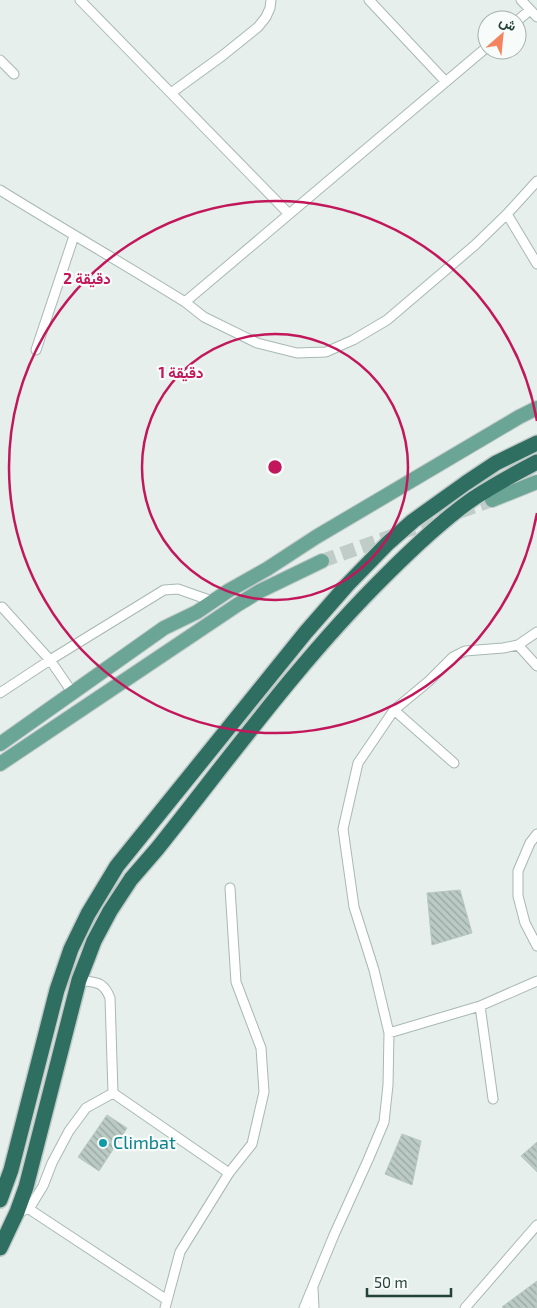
<svg xmlns="http://www.w3.org/2000/svg" width="537" height="1308" font-family="'Exo 2',Vazirmatn,sans-serif">
<style>
.building{fill:url(#building-back-hatch);stroke:#b8c9c2}
.lines{fill:none;stroke-linecap:round;stroke-linejoin:round}
.primary-tunnel{stroke:#bfccc8;stroke-width:14;stroke-dasharray:14 7;stroke-linecap:butt}
.street-casing{stroke:#a8b8b2;stroke-width:11}
.primary-casing{stroke:#c2cac8;stroke-width:16}
.highway-casing{stroke:#c2cac8;stroke-width:18}
.street{stroke:#fff;stroke-width:9}
.primary{stroke:#6aa596;stroke-width:14}
.highway{stroke:#2f6f62;stroke-width:15}
.ring{fill:none;stroke:#c2185b;stroke-width:2.5}
.culture-dot{fill:#0f9aa8;stroke:#f7fbf9;stroke-width:2}
.labels{text-anchor:middle;stroke-width:4.5;stroke-linejoin:round;paint-order:stroke}
.culture-label{font-size:18px;fill:#0d838f;stroke:#f7fbf9;text-anchor:start}
.centre{fill:#c2185b;stroke:#f7fbf9;stroke-width:2.5}
.ring-label{font-size:15px;text-anchor:middle;font-weight:bold;fill:#c2185b;stroke:#f7fbf9;stroke-width:4.5;stroke-linejoin:round;paint-order:stroke}
</style>
<defs>
<pattern id="building-back-hatch" width="6" height="6" patternUnits="userSpaceOnUse" patternTransform="scale(1.25)"><rect width="6" height="6" fill="#bbcac4"/><path d="M-1 5l2 2M0 0l6 6M5-1l2 2" fill="none" stroke="#98a6a0"/></pattern>
</defs>
<rect width="100%" height="100%" fill="#e6efeb"/>
<path class="building" d="M460,890L472,933L432,945L427,893Z
M107,1115L127,1128L99,1171L78,1157Z
M402,1134L421,1141L412,1185L385,1174Z
M537,1142V1172L521,1156Z
M537,1281V1308H504L502,1307Z"/>
<g class="lines">
<path class="primary-tunnel" d="M322,561L492,500"/>
<g class="street-casing">
<path id="street" d="M80,0L289,214
M369,0L446,82
M521,0L537,17
M517,21L530,10
M0,60L14,74
M171,93L222,56L258,27L266,17L270,8L271,0
M0,190C61,228 124,264 185,302L487,47
M507,214L537,264
M185,302L204,317L257,343L297,353L326,352L353,340L387,320L475,245L507,214L537,181
M36,350L74,236
M2,607L50,660L72,692
M518,645L537,666
M0,693L50,660L164,590L178,589L212,601
M394,710L454,763
M537,834L530,843L518,871V896L525,923L537,946
M79,980C95,983 103,980 110,998L113,1093L229,1173
M480,1006L493,1099
M389,1033L480,1006L537,981
M29,1209L43,1186L52,1163L69,1131L86,1108L113,1093
M17,1212L29,1209L167,1300
M313,1288L314,1308
M165,1308L180,1252L229,1173L252,1144L264,1092L261,1048L236,982L230,888
M304,1308L334,1235L368,1160L384,1122L388,1085L389,1033L374,970L354,907L343,829L358,763L394,710L429,681L453,657L465,651L503,648L518,645L537,632
M465,1308L537,1225"/>
</g>
<g class="primary-casing">
<path id="primary" d="M492,500L537,482
M0,744L164,628L197,612L228,591L267,569L316,537L519,417L537,408
M0,764L237,605L260,591L322,561"/>
</g>
<g class="highway-casing">
<path id="highway" d="M0,1200L11,1170L57,990L71,949L88,914L117,866L306,632L348,584L388,543L413,521L466,483L496,463L537,443
M0,1248L17,1212L26,1187L79,980L88,957L94,941L110,911L131,879L157,849C231,756 301,659 386,575C413,548 442,520 474,498C494,485 516,473 537,462"/>
</g>
<use href="#street" class="street"/>
<use href="#primary" class="primary"/>
<use href="#highway" class="highway"/>
</g>
<g class="ring">
<circle cx="275" cy="467" r="133"/>
<path d="M537 513A266 266 0 1 1 537 421"/>
</g>
<circle class="culture-dot" cx="103" cy="1143" r="5"/>
<g class="labels">
<g class="culture-label">
<text x="113" y="1149">Climbat</text>
</g>
</g>
<circle cx="275" cy="467" r="8" class="centre"/>
<g class="ring-label">
<text x="87" y="284">2 دقيقة</text>
<text x="181" y="378">1 دقيقة</text>
</g>
<g transform="translate(502 35) rotate(27)"><circle r="24" fill="#f7fbf9" stroke="#a3b1ad"/>
<path d="M0-4L9 19L0 12L-9 19Z" fill="#f4845f"/>
<text y="-8" font-size="14" font-weight="bold" text-anchor="middle" fill="#24423a">ش</text>
</g>
<path d="M367 1288v8h84v-8" fill="none" stroke="#24423a" stroke-width="2.5"/>
<text x="374" y="1288" font-size="15" fill="#24423a" stroke="#f7fbf9" stroke-width="4" paint-order="stroke">50 m</text>
</svg>
